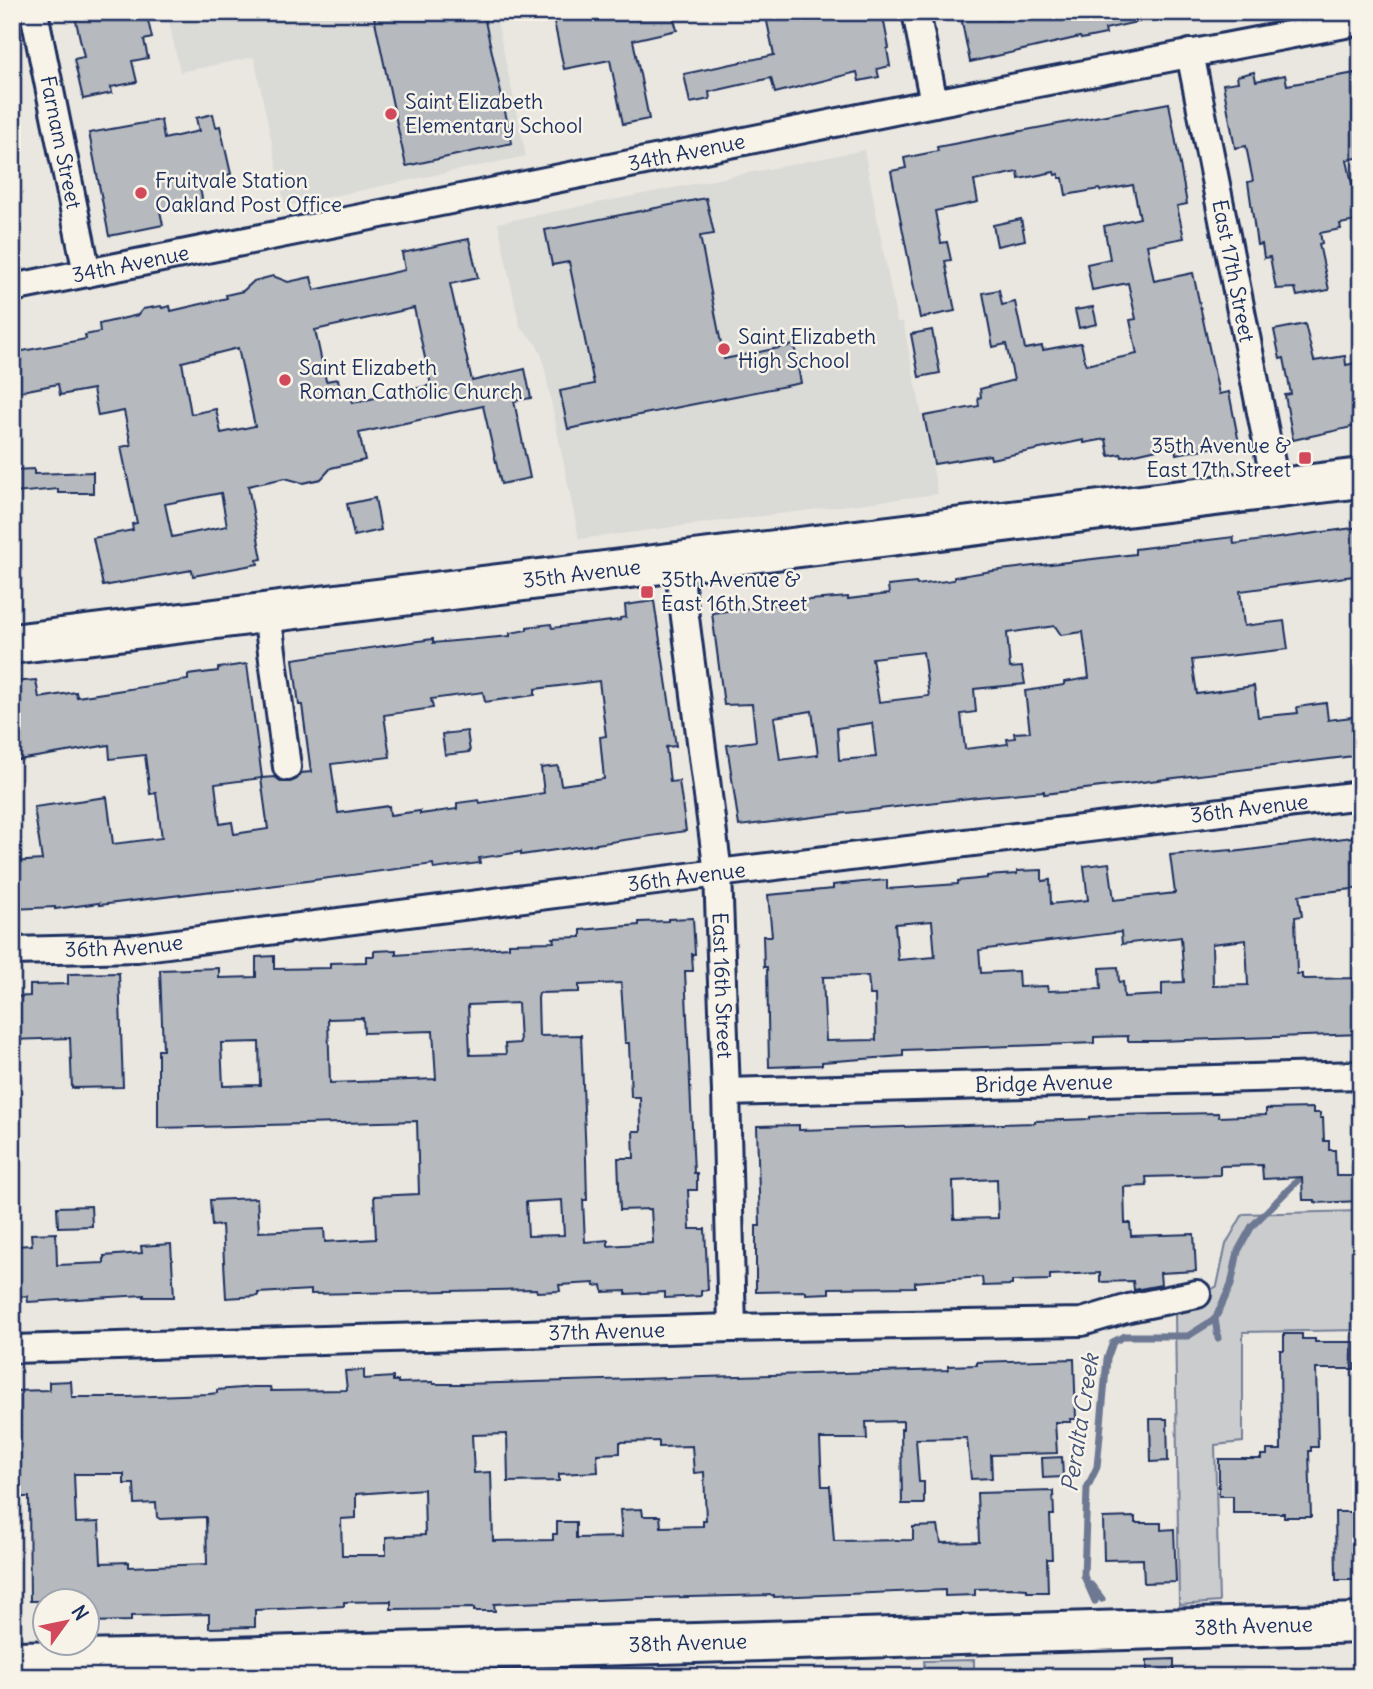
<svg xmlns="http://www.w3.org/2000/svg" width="1373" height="1689" font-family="Delius,sans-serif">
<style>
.built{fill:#dadad6}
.green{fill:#cbcccd;stroke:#737e96;stroke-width:2}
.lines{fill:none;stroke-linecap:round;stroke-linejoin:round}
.stream{stroke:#6d7892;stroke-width:7}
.building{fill:#b6babf;stroke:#1b2f5e;stroke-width:2;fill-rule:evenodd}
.street-casing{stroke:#1b2f5e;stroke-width:32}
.secondary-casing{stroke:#1b2f5e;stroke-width:44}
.street{stroke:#f7f3e8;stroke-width:26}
.secondary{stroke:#f7f3e8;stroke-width:38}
.poi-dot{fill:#d1495b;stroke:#f7f3e8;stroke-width:2.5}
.labels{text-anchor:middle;stroke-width:5;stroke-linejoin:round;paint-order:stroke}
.poi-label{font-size:21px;fill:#1b2f5e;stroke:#f7f3e8;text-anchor:start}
.street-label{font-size:21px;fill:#1b2f5e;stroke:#f7f3e8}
.water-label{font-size:23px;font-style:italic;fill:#445378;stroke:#f7f3e8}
</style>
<rect width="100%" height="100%" fill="#eae7e0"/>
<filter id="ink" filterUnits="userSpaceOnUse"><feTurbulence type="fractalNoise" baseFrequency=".0143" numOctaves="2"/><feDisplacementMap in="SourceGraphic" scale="14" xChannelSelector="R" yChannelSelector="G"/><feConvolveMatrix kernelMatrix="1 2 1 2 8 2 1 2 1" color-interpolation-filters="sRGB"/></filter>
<g filter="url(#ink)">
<path class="built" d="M167,12H495L526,156L285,206L254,57L180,72Z
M864,150L897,322H903L938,494L579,539L542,356L535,342L520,327L498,223Z"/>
<path class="green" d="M1361,1211V1330L1243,1332V1442L1215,1445L1219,1602L1179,1605L1175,1312L1217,1286L1226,1244L1243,1214Z
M974,1660V1677H925L924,1661Z"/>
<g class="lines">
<path class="stream" d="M1215,1319L1218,1338
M1091,1585L1102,1599
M1095,1601L1084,1576L1087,1488L1097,1467L1107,1359L1113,1342L1125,1336H1188L1215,1319L1231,1285L1238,1251L1252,1226L1300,1178"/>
</g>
<path class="building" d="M74,12H146L152,38L144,40L148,58L132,61L137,82L111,87L112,93L83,99L74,59L84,57Z
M373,12H483L512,143L406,166Z
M552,12H672L677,30L633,40L649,119L623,124L610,60L564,69Z
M765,12H882L889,48L887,49L890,66L877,69L879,77L859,81L857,72L775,93L771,78L709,92L710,99L690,103L684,74L774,55Z
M960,12H995L997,20L1034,12H1145L1146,20L1105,29L1106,34L1081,39L1080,37L970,62Z
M1254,72L1256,81L1285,75L1287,85L1361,72V157L1347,160L1354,193L1361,191V220L1340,224L1341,229L1320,233L1322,243L1319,244L1329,290L1297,296L1295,288L1276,289L1270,257L1264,258L1262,244L1257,245L1248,182L1253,181L1246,146L1235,148L1223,84L1238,82L1237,76Z
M1169,103L1187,204L1177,206L1184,238L1147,245L1154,281L1193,273L1219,394L1229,392L1239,443L1176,454L1175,445L1122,457L1121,454L1109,456L1106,439L1084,443V440L991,459L990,455L934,464L924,416L979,406L978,398L981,397L980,389L1014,380L1006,344L993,347L983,293L999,290L1002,305L1015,302L1025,349L1042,346L1043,350L1081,343L1086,365L1137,354L1130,320L1136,319L1128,283L1092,290L1087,264L1110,259L1104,226L1140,218L1133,185L1100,191L1099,189L1066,195L1063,178H1059V174L1055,175L1054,172L1019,179L1018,172L974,181L978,202L935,211L941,243L947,242L951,260L945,261L955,311L920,318L891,171L906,168L904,158L938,151L937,147Z
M213,114L216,127L220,126L231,174L222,176V179L199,184L203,203L160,211L163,225L109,236L89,133L161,120L164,139L199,131L196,118Z
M706,198L714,234L700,236L724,359L794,345L801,383L568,429L560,391L594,384L569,262L552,265L545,230Z
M1021,219L1025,240L997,246L993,225Z
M469,239L478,278L450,284L472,381L525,369L531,398L514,401L530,478L501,484L483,406L359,433L365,460L331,468L321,479L303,483L285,478L248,486L262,559L257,560L258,564L193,576L192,570L103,586L93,538L133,530L132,524L137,523L121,447L131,445L124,411L98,416L93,389L60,395L58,384L12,393V353L86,339L85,335L100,332L99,324L138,315L143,309L161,306L162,308L170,306L171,311L227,298L226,295L243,291L254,281L273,276L288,282L311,277L314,290L405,270L402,253ZM414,308L431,385L353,403L349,388L340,390L338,379L326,381L315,330ZM238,348L255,426L221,433L216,409L191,414L182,362ZM221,493L227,526L172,537L165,504Z
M1093,307L1097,324L1079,328L1075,310Z
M1305,324L1314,361L1345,356L1346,365L1361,362V425L1293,440L1285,395L1291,394L1284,358L1280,359L1274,330Z
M932,330L940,373L919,377L911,334Z
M34,469V474L93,472V493H58V489L15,493V491H12V470Z
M375,498L381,530L354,536L347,504Z
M1361,527V575L1240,591L1244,626L1284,621L1288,649L1192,660L1197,694L1254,686L1258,717L1298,713L1297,707L1326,703L1328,720L1361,716V755L1044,794V791L978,797L739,826L727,745L756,741L752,704L724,705L712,613L809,600L848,597V599L889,594L888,586L916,583L917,585L954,580V577L992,571L1135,554V549L1233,537L1234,544ZM1055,626L1061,635L1083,632L1089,678L1064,682V685L1025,691L1030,732L1014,733L1015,738L1007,739L1008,744L965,749L961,714L976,712L974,689L1025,684L1022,667L1010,668L1007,633ZM923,652L929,696L879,702L872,658ZM812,711L818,755L780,760L774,717ZM872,723L876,757L839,760L837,728Z
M654,601L676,746L666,747L670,782L679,781L686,831L521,855V852L479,858L480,863L434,869L433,864L247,889L213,892V891L99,905V903L55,909V907L13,909L12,862L42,860L34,807L107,797L113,844L162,838L156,793L150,794L145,755L110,759L109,745L12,761V682L36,680L39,698L76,692L77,697L188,680V675L218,671V668L247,664L262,778L215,784L220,824L232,822L234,834L268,829L261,778L275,777L282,782H290L297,779L301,773L311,772L302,705H299L293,659L433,639V643L510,636V633L527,630V627L551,624L552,628L620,620V618L626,617L625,605ZM599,681L606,736L600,737L604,779L561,785L558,766L541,768L544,793L480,803L479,800L457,803V809L420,814V811L390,815L389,806L338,813L331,764L390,757L384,715L433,708L431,699L483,692L485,702L535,695V689Z
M467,731L470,752L445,755L442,734Z
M1361,836V888L1299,895L1302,916L1295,917L1297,974H1302V978L1305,979L1361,978V1034L1158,1041H1128V1036L1094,1037V1043L903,1050V1056L822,1062V1065L769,1067L767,967H764L763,936H772L768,895L833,889V885L863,882L887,880V889L958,884V881L987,878V876L1017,874V871L1042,870V881L1050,880L1051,904L1088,900L1084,866L1109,863L1114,900L1175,893L1170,855L1232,850V852ZM932,921L935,957L898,960L895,924ZM1121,932L1122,944L1181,937L1184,982L1162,983V995L1124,997L1123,981L1119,982L1118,967L1100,968L1101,989L1048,991L1047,986L1019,987L1018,971L981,973L979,950ZM1246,940L1248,985L1213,986L1212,944ZM868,976L870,995H875L876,1040L826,1041L823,977Z
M693,918L695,954H692L693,971H685L694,1173H697V1190H688L690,1229H705L708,1290L701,1291V1296L665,1298V1292L626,1294V1291L603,1292L602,1285L594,1286V1283L559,1285L560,1291L537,1292L536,1289L311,1294V1290L258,1293V1296L226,1298L222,1225L212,1226L210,1200L257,1198L259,1232L324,1229L325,1242L376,1239L374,1196L419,1194L417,1121L158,1128V1050H163L160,970L219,968V978L256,977V957L274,956V969L330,968V963L366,962V956H374V951L396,950V955L509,947V943L554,942L553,938L581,937V930L639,925V922L668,921V919ZM621,983L625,1043H629L631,1097H640L641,1131H633L634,1158H618L620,1210L651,1209L653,1243L608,1246V1240L585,1242L583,1200H587L586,1160L581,1035L539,1036L538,998L539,993L579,992V985ZM518,1003L520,1043L505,1044L506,1054L470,1055L468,1005ZM363,1018L364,1033L433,1031L436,1079L330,1083L328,1019ZM259,1042L260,1085L223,1086L221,1043ZM562,1200L564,1235L528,1236L526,1202Z
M119,973L123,1087L72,1088L70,1038L12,1040V997L30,996V985L68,984V974Z
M1313,1108V1113H1320V1118H1323L1324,1141H1329V1150H1335L1336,1176H1361V1201L1315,1203V1200H1303L1302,1177L1263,1179L1262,1165L1220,1166V1175L1146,1177L1147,1186L1124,1187L1125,1223H1130L1131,1236L1194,1234L1196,1271L1160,1273L1161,1285L1134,1290L1133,1281L1100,1282V1273L1050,1275V1280L1012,1281V1285L983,1286L982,1277L915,1282V1287L829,1288V1293L806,1294V1291L756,1292V1226H760L757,1126L799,1125V1130L1035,1123V1121L1090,1119V1117L1114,1115L1218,1113L1219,1117L1266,1115V1109ZM997,1179L998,1218L954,1219L953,1181Z
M91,1206L92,1226L58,1227L57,1207Z
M56,1233L57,1265L104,1263V1256L142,1253L141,1246L171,1244L174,1297H144V1295L28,1302L27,1296L12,1297V1246L32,1245L31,1234Z
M1284,1334H1302V1339H1315V1342H1354V1369H1316L1318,1447H1311V1451H1309L1311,1517H1284V1513H1233V1496H1219V1459H1261V1455H1267V1450H1281L1280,1350H1284Z
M1074,1359L1076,1419H1070L1071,1422H1055L1057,1453L991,1455L992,1478L971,1479L967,1438L916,1439L919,1482H924V1504H902L901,1429H903V1421L866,1422L867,1439H820L822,1486H830L834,1541L913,1540V1527L938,1526L941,1543L979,1542L977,1493L1053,1491L1054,1515H1050L1052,1559H1047L1048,1592H1027V1589L1013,1588L975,1589V1595L945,1596V1590L774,1597V1595L649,1598L494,1604L495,1611H474V1608L391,1609V1601L344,1602V1606L255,1610V1627L209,1628V1614L131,1616V1621L88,1622V1601H30L29,1497H16V1494H12V1391L49,1390V1382L71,1381L72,1397H126L209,1394L217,1393V1390L253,1387H270L271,1391L347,1390L345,1371L364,1370V1379L393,1377V1381H398V1383L433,1382V1384H463L948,1370V1366L977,1365V1362ZM507,1434L508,1482L559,1481V1474L598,1472L597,1454L620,1453V1442L659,1441V1447L692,1446L694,1473L704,1472L706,1520H703V1526L661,1527L660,1516H643L642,1509L620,1510L622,1537L576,1538V1522H557V1534H553V1540L493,1541L491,1472L474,1473L472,1435ZM74,1474H124V1484H134L135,1504L156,1503L157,1517L160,1519L206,1517L207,1564L129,1567V1562L101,1563L99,1522L76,1523ZM424,1489L425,1535L386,1537V1555H342L341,1519L356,1518V1494Z
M1150,1419H1167L1168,1461L1151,1462Z
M1062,1457L1063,1477L1043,1478L1042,1458Z
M1335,1512H1361V1580H1336Z
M1135,1517V1523H1161V1530L1174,1529L1176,1582L1144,1583L1143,1559L1104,1560L1103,1518Z
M1174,1659V1677H1147V1660Z"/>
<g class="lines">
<g class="street-casing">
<g id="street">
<path id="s1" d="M34,12L87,273"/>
<path d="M916,12L934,103"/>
<path id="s2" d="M1190,53L1276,488"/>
<path id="s3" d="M12,288L934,103L1361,21"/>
<path id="s4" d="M678,563L718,873L726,1092L732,1328"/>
<path d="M267,613L287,767"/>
<path id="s5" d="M12,951L137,948L718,873L1361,795"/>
<path id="s6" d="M726,1092L1361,1075"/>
<path id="s7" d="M12,1349L732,1328L1082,1322L1129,1308L1197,1294"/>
</g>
</g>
<g class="secondary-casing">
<g id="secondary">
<path id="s8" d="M12,644L1361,478"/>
<path id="s9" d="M12,1661L194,1658L1361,1623"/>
</g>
</g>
<use href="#street" class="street"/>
<use href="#secondary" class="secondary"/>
</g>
</g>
<g class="poi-dot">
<circle cx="391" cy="114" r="7"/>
<circle cx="141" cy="193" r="7"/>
<circle cx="724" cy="349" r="7"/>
<circle cx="285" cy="380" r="7"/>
<rect x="1298" y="451" width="14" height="14" rx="3.5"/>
<rect x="640" y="585" width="14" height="14" rx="3.5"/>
</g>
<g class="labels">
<g class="poi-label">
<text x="405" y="109">Saint Elizabeth<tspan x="405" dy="24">Elementary School</tspan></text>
<text x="155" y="188">Fruitvale Station<tspan x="155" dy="24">Oakland Post Office</tspan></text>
<text x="738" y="344">Saint Elizabeth<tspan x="738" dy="24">High School</tspan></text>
<text x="299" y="375">Saint Elizabeth<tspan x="299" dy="24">Roman Catholic Church</tspan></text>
<text x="1291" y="453" text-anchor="end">35th Avenue &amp;<tspan x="1291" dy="24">East 17th Street</tspan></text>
<text x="661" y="587">35th Avenue &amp;<tspan x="661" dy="24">East 16th Street</tspan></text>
</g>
<g class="street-label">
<text dy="7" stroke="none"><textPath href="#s1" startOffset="133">Farnam Street</textPath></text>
<text dy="7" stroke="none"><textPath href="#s3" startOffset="688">34th Avenue</textPath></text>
<text dy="7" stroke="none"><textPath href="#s3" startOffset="121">34th Avenue</textPath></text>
<text dy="7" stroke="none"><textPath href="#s2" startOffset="222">East 17th Street</textPath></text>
<text dy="7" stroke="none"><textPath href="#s8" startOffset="574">35th Avenue</textPath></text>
<text dy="7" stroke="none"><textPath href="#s5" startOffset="1246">36th Avenue</textPath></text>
<text dy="7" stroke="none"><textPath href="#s5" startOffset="679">36th Avenue</textPath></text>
<text dy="7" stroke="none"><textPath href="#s5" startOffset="112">36th Avenue</textPath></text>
<text dy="7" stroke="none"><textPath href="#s4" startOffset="425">East 16th Street</textPath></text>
<text dy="7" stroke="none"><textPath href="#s6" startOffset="318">Bridge Avenue</textPath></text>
<text dy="7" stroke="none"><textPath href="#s7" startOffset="595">37th Avenue</textPath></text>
<text dy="7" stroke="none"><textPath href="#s9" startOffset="1242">38th Avenue</textPath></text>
<text dy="7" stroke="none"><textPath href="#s9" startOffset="676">38th Avenue</textPath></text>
</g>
<g class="water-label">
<text transform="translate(1080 1423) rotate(-81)" y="8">Peralta Creek</text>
</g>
</g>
<rect width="1373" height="1689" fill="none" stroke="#f7f3e8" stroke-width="42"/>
<rect x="21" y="21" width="1331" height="1647" fill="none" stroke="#1b2f5e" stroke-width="2.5" filter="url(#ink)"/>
<g transform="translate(66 1622) rotate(57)"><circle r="33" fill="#f7f3e8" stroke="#9fa5b1" stroke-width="2"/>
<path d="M0-5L12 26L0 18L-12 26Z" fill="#d1495b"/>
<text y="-10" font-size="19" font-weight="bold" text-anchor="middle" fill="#1b2f5e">N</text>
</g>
</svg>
